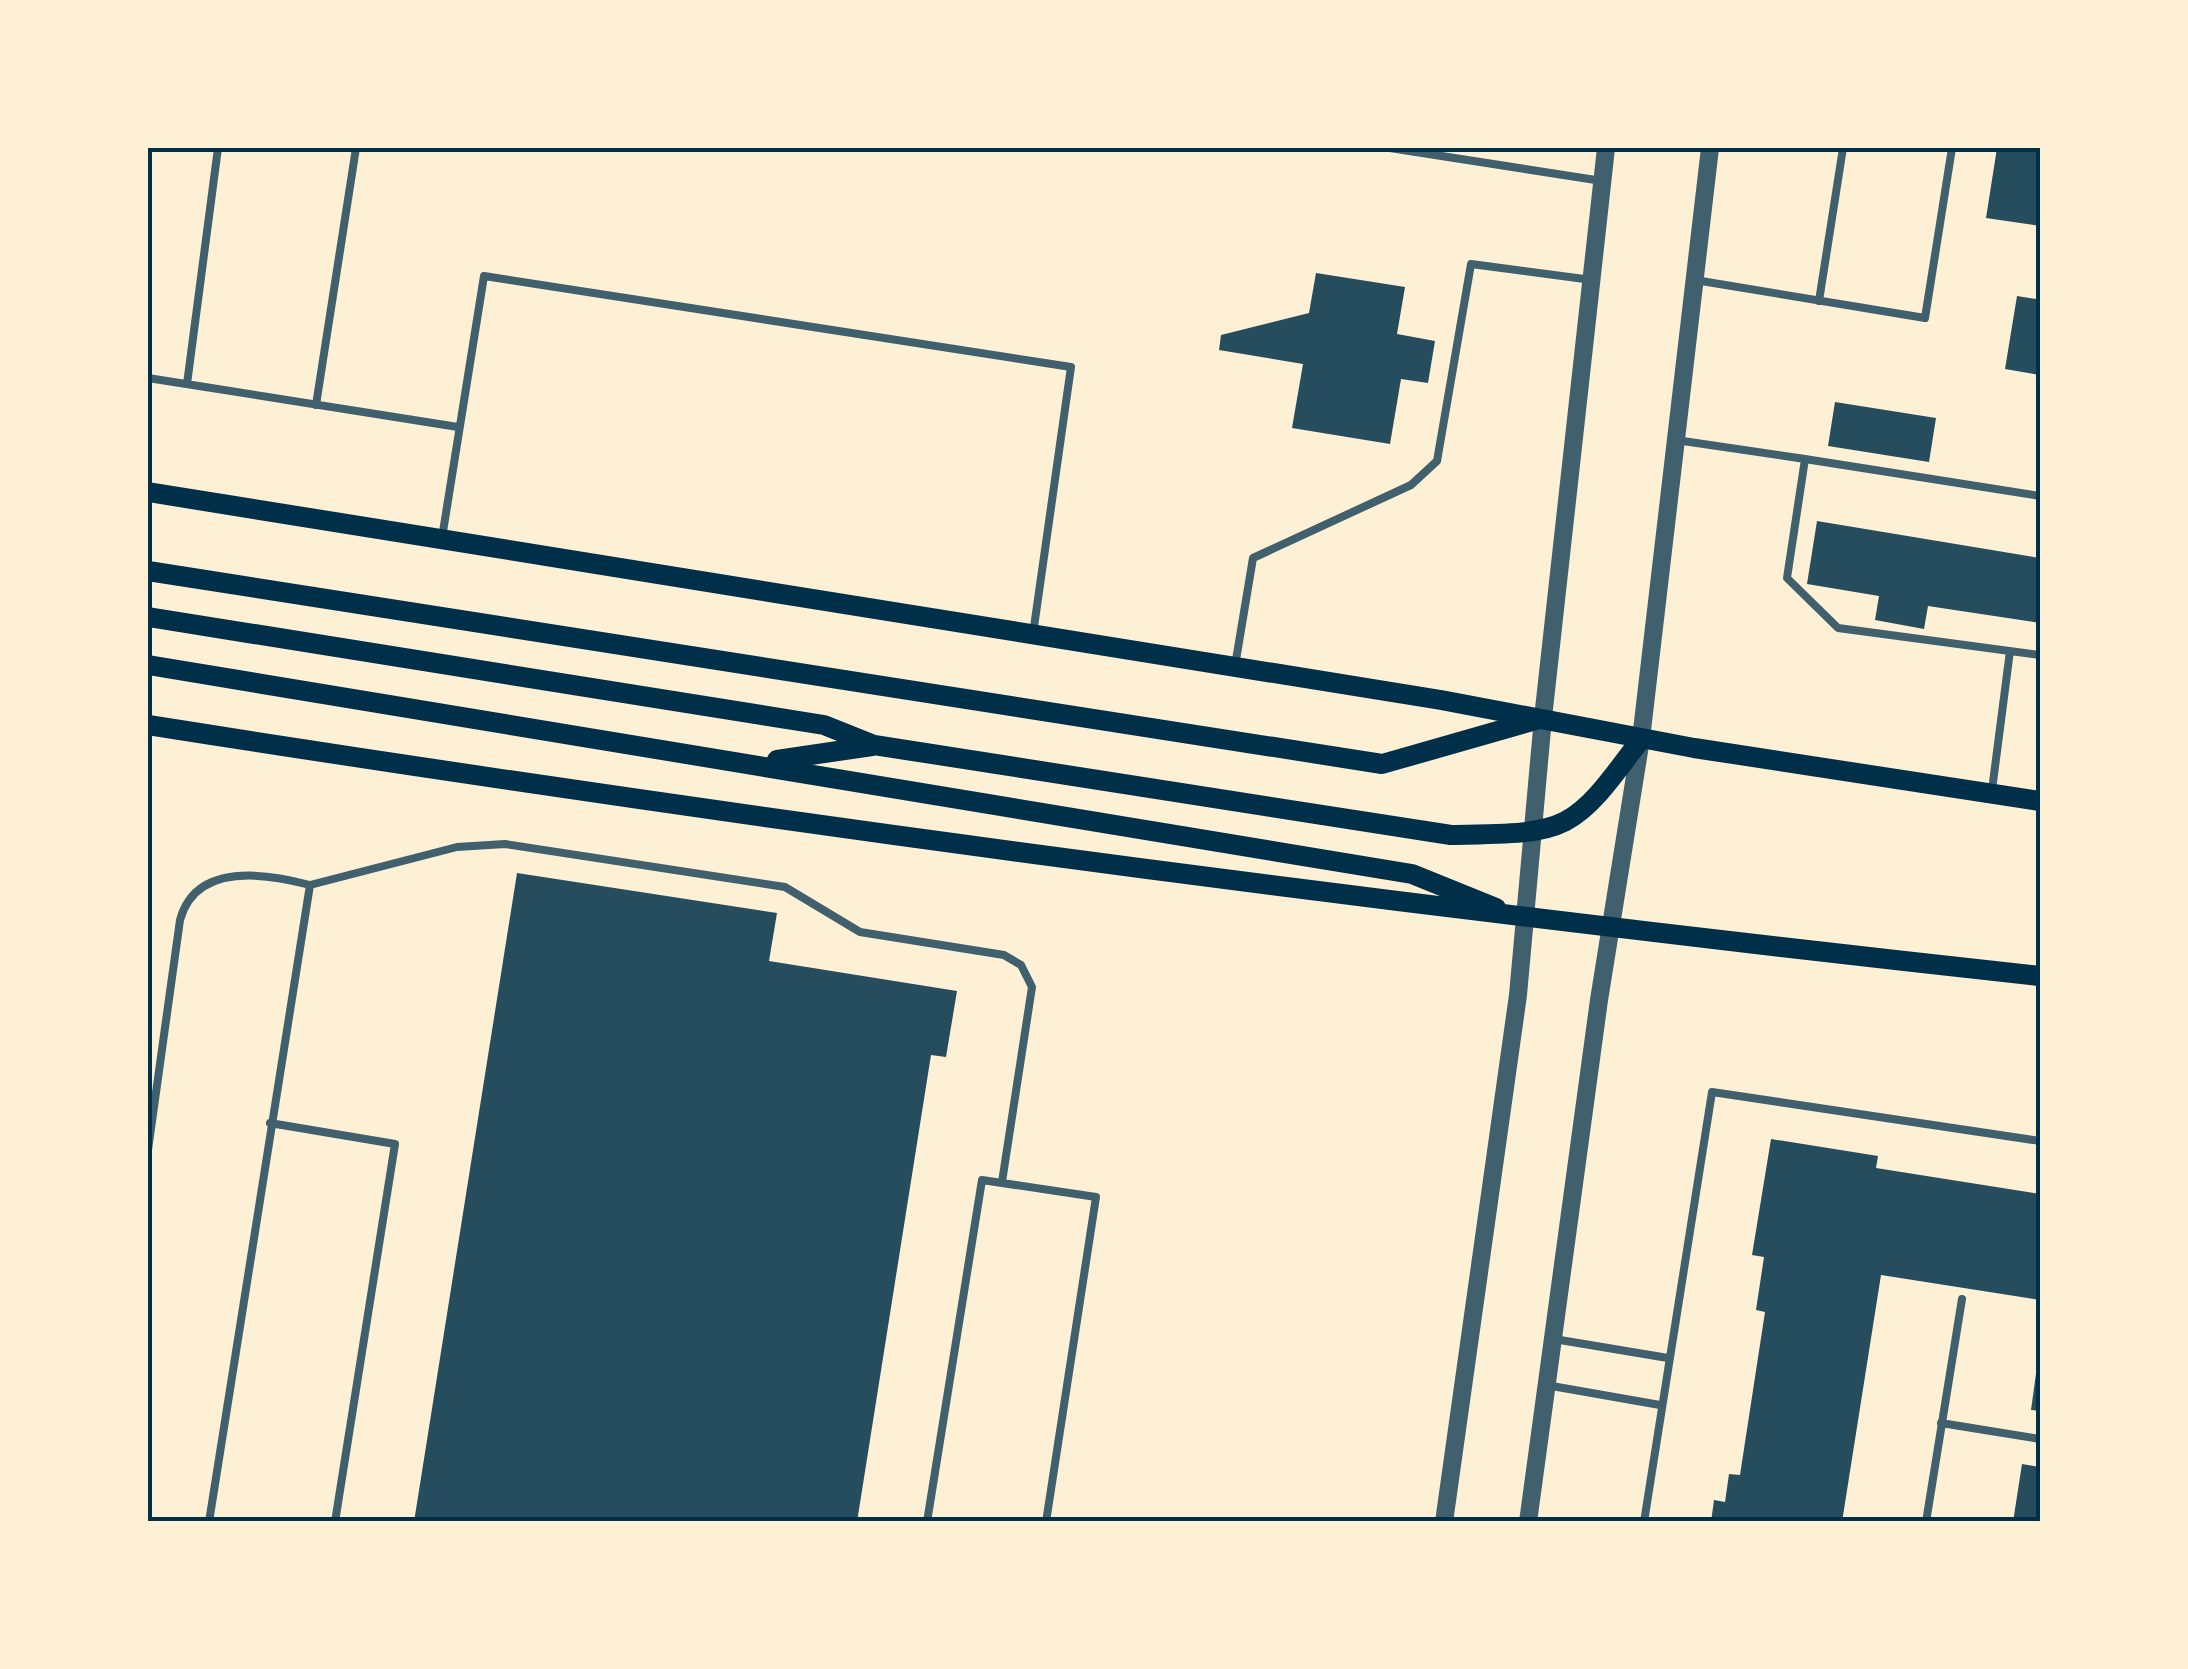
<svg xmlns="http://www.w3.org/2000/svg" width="2188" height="1669" font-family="'IBM Plex Sans',sans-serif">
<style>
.building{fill:#264d5e}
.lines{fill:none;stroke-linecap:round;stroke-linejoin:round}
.service{stroke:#3f606c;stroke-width:8}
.tertiary{stroke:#3f606c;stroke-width:18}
.secondary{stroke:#003049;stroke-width:20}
.neatline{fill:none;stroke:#003049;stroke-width:4}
</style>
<rect width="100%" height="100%" fill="#fdf0d5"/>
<path class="building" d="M1997,148H2040V226L1986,218Z
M1316,273L1405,287L1397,334L1435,341L1428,383L1401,379L1390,444L1292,428L1303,364L1219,350L1221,335L1309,313Z
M2038,282L2040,375L2005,369L2017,296L2036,299Z
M1835,402L1936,418L1929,462L1828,446Z
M1817,521L2040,558V623L1928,606L1924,629L1875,620L1879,596L1807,584Z
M517,873L777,913L769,961L957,991L946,1057L931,1055L857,1522H414Z
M1771,1139L1878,1156L1876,1168L2040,1194V1300L1881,1275L1842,1522H1711L1714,1500L1725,1502L1729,1474L1740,1475L1765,1312L1756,1310L1764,1257L1752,1255Z
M2038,1359H2040V1411L2031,1410Z
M2022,1464L2040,1467V1522H2013Z"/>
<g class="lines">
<path class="service" d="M1390,148L1602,181
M1695,280L1925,318L1952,148
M1819,301L1843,148
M148,378L458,427
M187,384L218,148
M316,405L356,148
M1676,440L1805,459
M2040,496L1805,459L1787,578L1838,628L2040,655
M442,538L484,276L1071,367L1033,634
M1235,666L1253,558L1411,485L1437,461L1471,264L1592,280
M1992,790L2010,651
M270,1123L395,1144L335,1522
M148,1150L180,920C196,862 265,873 310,885
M1554,1339L1668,1358
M1546,1385L1660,1405
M1941,1423L2040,1439
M209,1522L310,885L457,847L505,844L785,887L860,932L1004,955L1021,965L1032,987L1002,1182
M927,1522L982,1180L1096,1197L1046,1522
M1644,1522L1712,1092L2040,1141
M1926,1522L1962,1299"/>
<path class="tertiary" d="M1444,1522L1518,995L1543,718L1606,148
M1528,1522L1599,1000L1641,739L1710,148"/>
<path class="secondary" d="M148,492L1441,700L1694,748L2040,801
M148,571L1382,764L1536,720
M148,617L824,725L874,745L1451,835C1569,833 1571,834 1641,739
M148,665L1412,874L1496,908
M148,725C776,824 1408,907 2040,976
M777,760L872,746"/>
</g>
<rect width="2188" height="1669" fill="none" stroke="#fdf0d5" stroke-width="300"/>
<rect x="150" y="150" width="1888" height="1369" class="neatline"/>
</svg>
